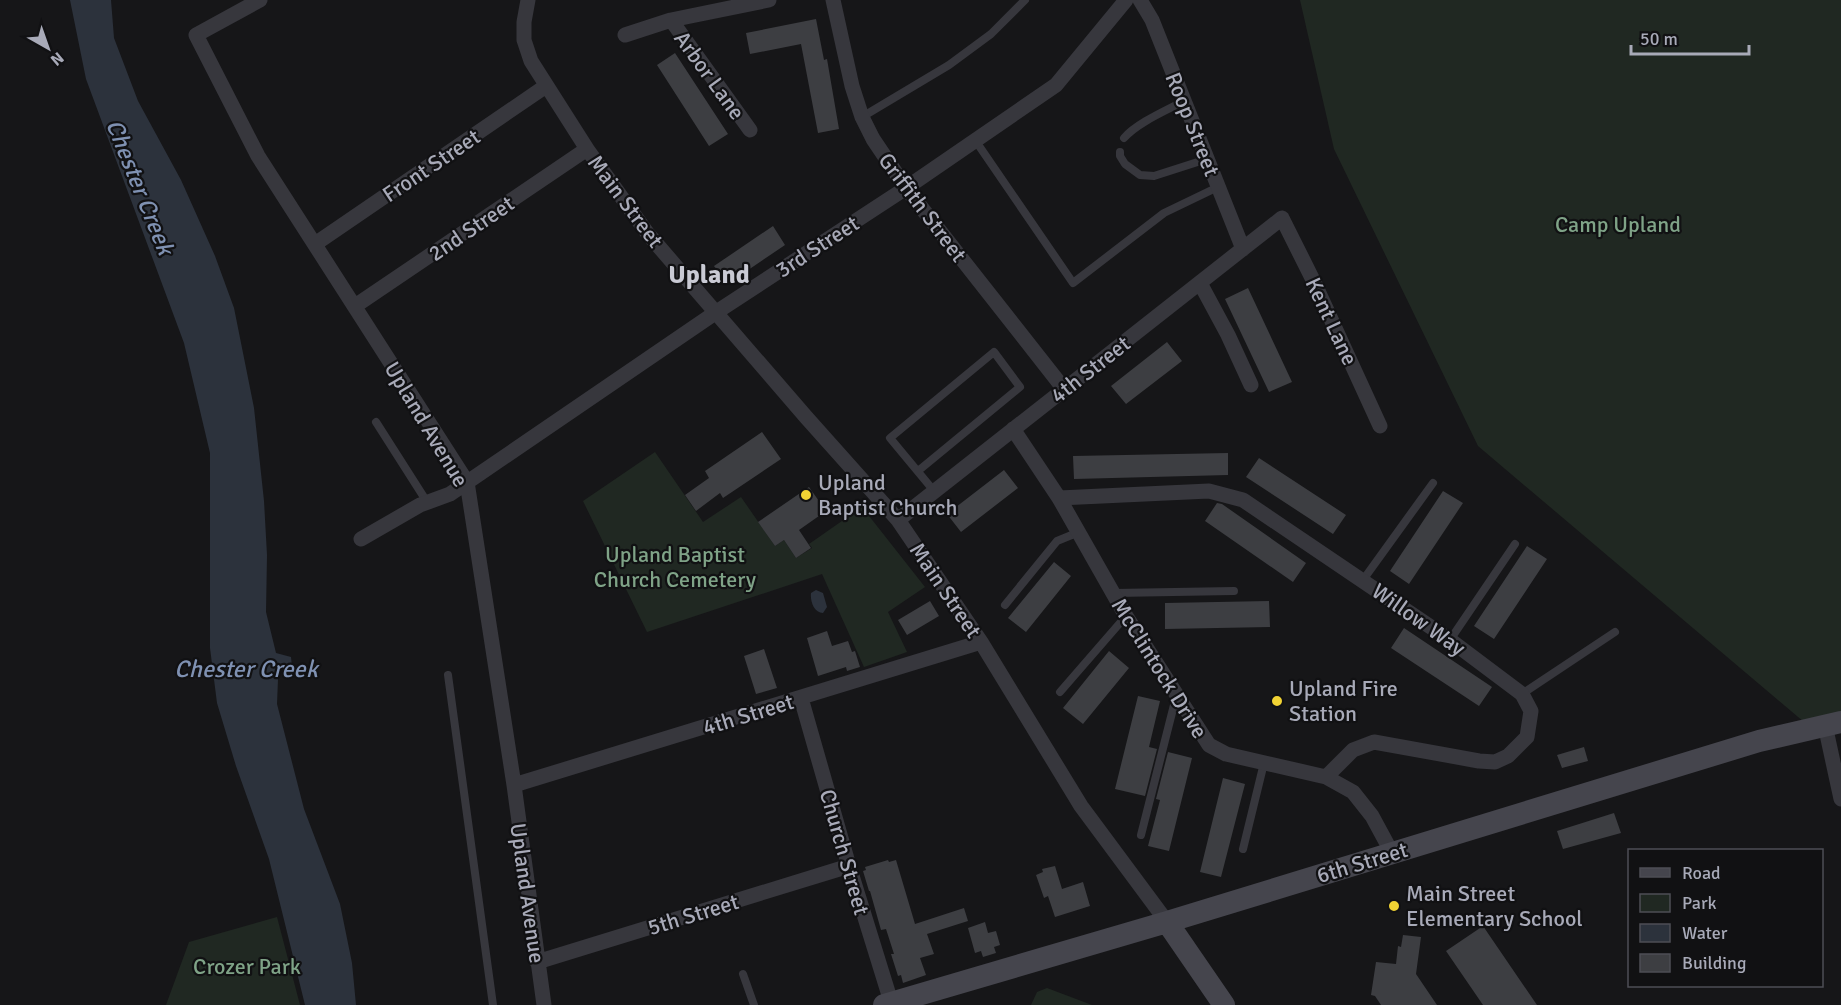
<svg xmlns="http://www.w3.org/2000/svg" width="1841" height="1005" font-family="Signika,sans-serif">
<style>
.green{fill:#202822}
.water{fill:#2c323c}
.building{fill:#3d3e42}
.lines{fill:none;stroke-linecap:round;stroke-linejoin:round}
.lane{stroke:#37373d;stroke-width:8}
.street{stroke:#37373d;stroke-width:15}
.secondary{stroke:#45454d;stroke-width:22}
.poi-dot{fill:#f1d334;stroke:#111113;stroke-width:2}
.labels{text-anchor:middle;stroke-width:4.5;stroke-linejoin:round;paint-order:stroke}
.street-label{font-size:22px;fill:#a8aab8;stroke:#111113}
.park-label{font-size:22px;fill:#7fa387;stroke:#111113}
.poi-label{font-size:22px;fill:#a8aab8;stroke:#111113;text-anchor:start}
.water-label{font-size:24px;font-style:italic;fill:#7f91b2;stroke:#111113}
.quarter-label{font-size:26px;font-weight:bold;fill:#c9cad4;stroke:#111113}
</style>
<rect width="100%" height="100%" fill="#161618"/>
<path class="green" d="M1300,0H1841V717L1804,722L1478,446L1334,149Z
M655,452L703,522L741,497L775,546L784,540L796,558L812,548L809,544L862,507L925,587L888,612L907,652L864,667L822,574L647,632L583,501Z
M277,917L300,1005H166L189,942Z
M1047,988L1092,1005H1031L1037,992Z"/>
<path class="water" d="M70,0H111L114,38L138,101L181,180L215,256L234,308L254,408L264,501L267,555L266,612L276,653L291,657L292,667L281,669L278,679L277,704L304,809L340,904L352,963L356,1005H305L269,859L236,766L217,703L210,648V453L184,343L86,79Z
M816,590L823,593L827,607L823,613C814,613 810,601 811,593Z"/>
<path class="building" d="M816,19L824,60L827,59L839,129L818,133L801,44L750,54L746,33Z
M675,53L728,134L709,146L657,65Z
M773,226L785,245L726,285L714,266Z
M1248,288L1292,382L1269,392L1225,299Z
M1167,342L1182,361L1126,404L1111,386Z
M762,432L781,459L723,498L720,493L696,511L685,495L709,478L705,471Z
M1228,453V475L1074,479L1073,456Z
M1259,458L1346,515L1333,534L1246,477Z
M1004,470L1018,488L961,532L947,514Z
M809,487L826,511L799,530L811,548L796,558L784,540L775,546L758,522Z
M1443,491L1463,503L1409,584L1390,571Z
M1217,503L1222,504L1306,563L1293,582L1205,521Z
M1527,546L1547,559L1494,639L1474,626Z
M1054,562L1071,576L1026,632L1008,618Z
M930,601L939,616L907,635L898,620Z
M1269,601L1270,627L1165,629V603Z
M1404,628L1492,687L1479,706L1391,648Z
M827,631L832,646L848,641L852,652L855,651L860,667L847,671L846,667L818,676L807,638Z
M764,649L777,688L756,694L744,656Z
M1109,651L1129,668L1083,724L1063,708Z
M1138,696L1160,701L1149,747L1157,749L1145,796L1115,789Z
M1584,747L1588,761L1562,768L1557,755Z
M1168,752L1192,758L1169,851L1148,846L1160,800L1156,799Z
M1223,778L1245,784L1221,877L1200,872Z
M1614,813L1621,833L1563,849L1557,831Z
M888,860L889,862L896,860L915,924L964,908L968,921L927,934L934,954L920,958L926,975L903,983L901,975L898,976L891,954H894L886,929L881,930L870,891H869L863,871L866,870L865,867Z
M1055,866L1062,889L1083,882L1090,906L1055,917L1048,896L1044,898L1036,875L1043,872L1042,869Z
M985,922L988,933L996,931L1000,945L994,947L996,953L983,957L981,951L975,953L968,928Z
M1483,926L1537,1005H1483L1446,951Z
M1403,935L1421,937L1416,974L1437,1005H1381L1375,996L1371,995L1376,962L1396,964L1398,946L1401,947Z"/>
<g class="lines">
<path class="lane" d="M862,117L949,65L991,34L1025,0
M1124,138C1137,123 1165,111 1184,101
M975,140L1073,283L1164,213L1218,187
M1120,152V156L1125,164L1140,175L1154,176L1207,159
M376,422L427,502
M918,471L1020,387L994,352L890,438L934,491
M1363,580L1433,483
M1114,593L1234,591
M1005,605L1057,541L1079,532
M1450,640L1515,544
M448,675L493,1005
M1060,692L1126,616
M1522,694L1615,632
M1141,835L1176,697
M1243,849L1264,763
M743,974L754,1005"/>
<path class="street" d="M260,0L196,35L258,156L467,482L514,785L544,1005
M528,0L524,22V40L531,61L587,149L648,234L806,417L898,520L981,642L1081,806L1167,922
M833,0L852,86L862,117L873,139L906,188L1064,389
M1140,0L1152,20L1243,249
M671,20L750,130
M625,35L671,20L769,0
M315,244L546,86
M1200,283L1228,335L1251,385
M355,306L587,149
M1013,429L1059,498L1126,616L1209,745L1226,754L1326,777L1353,792L1372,816L1392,853
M1059,498L1209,491L1243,500L1450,640L1522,694L1531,711L1527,737L1508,756L1495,762L1479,761L1374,742L1353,750L1326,777
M898,520L1282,218L1314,282L1380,426
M361,539L420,505L450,494L715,313L906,188L1056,85L1126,0
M801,698L849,866L892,1005
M1825,725L1841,799
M514,785L981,642
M537,962L849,866"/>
<path class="secondary" d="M1167,922L1224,1005
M884,1005L1167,922L1759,741L1841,722"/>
</g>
<g class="poi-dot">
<circle cx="806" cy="495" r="6"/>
<circle cx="1277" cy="701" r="6"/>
<circle cx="1394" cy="906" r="6"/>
</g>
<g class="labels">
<g class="street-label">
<text transform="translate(710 75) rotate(54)" y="8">Arbor Lane</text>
<text transform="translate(1193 124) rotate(68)" y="8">Roop Street</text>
<text transform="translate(431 165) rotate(-34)" y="8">Front Street</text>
<text transform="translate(626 201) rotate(53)" y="8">Main Street</text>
<text transform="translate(923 207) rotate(53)" y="8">Griffith Street</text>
<text transform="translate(471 228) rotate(-34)" y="8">2nd Street</text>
<text transform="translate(817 246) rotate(-33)" y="8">3rd Street</text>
<text transform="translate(1332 321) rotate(65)" y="8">Kent Lane</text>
<text transform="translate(1090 369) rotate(-38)" y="8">4th Street</text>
<text transform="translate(427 424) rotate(59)" y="8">Upland Avenue</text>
<text transform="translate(946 590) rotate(56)" y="8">Main Street</text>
<text transform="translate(1419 619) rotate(35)" y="8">Willow Way</text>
<text transform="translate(1160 668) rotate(58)" y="8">McClintock Drive</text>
<text transform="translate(748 714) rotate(-17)" y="8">4th Street</text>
<text transform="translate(845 852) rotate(74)" y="8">Church Street</text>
<text transform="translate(1362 862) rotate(-17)" y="8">6th Street</text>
<text transform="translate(528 893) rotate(82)" y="8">Upland Avenue</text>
<text transform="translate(693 914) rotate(-17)" y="8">5th Street</text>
</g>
<g class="park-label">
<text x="1618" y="232">Camp Upland</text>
<text x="675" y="562">Upland Baptist<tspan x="675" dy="25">Church Cemetery</tspan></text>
<text x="247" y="974">Crozer Park</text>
</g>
<g class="poi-label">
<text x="818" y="490">Upland<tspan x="818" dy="25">Baptist Church</tspan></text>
<text x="1289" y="696">Upland Fire<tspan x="1289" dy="25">Station</tspan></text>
<text x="1406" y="901">Main Street<tspan x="1406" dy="25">Elementary School</tspan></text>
</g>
<g class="water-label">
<text transform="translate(140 187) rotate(68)" y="8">Chester Creek</text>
<text x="246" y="677">Chester Creek</text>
</g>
<g class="quarter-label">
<text x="709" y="283">Upland</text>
</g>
</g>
<rect x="1628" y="849" width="195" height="138" fill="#111113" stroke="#4d4e55" stroke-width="1.5"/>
<rect x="1640" y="868" width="30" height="9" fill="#45454d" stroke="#4d4e55" stroke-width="1.5"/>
<text x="1682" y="879" font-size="18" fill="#a8aab8">Road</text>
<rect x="1640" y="894" width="30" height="18" fill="#202822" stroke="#4d4e55" stroke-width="1.5"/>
<text x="1682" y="909" font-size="18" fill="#a8aab8">Park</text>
<rect x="1640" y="924" width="30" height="18" fill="#2c323c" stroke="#4d4e55" stroke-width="1.5"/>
<text x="1682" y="939" font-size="18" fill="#a8aab8">Water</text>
<rect x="1640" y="954" width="30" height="18" fill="#3d3e42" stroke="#4d4e55" stroke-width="1.5"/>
<text x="1682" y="969" font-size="18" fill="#a8aab8">Building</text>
<g transform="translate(48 48) rotate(140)" stroke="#111113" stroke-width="4.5" paint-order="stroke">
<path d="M0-4.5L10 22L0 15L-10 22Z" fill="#a8aab8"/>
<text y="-9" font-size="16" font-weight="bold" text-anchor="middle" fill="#a8aab8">N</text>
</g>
<path d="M1631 45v9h118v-9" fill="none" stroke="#a8aab8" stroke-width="3"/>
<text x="1640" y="45" font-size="18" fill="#a8aab8" stroke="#111113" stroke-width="4.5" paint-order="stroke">50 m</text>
</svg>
